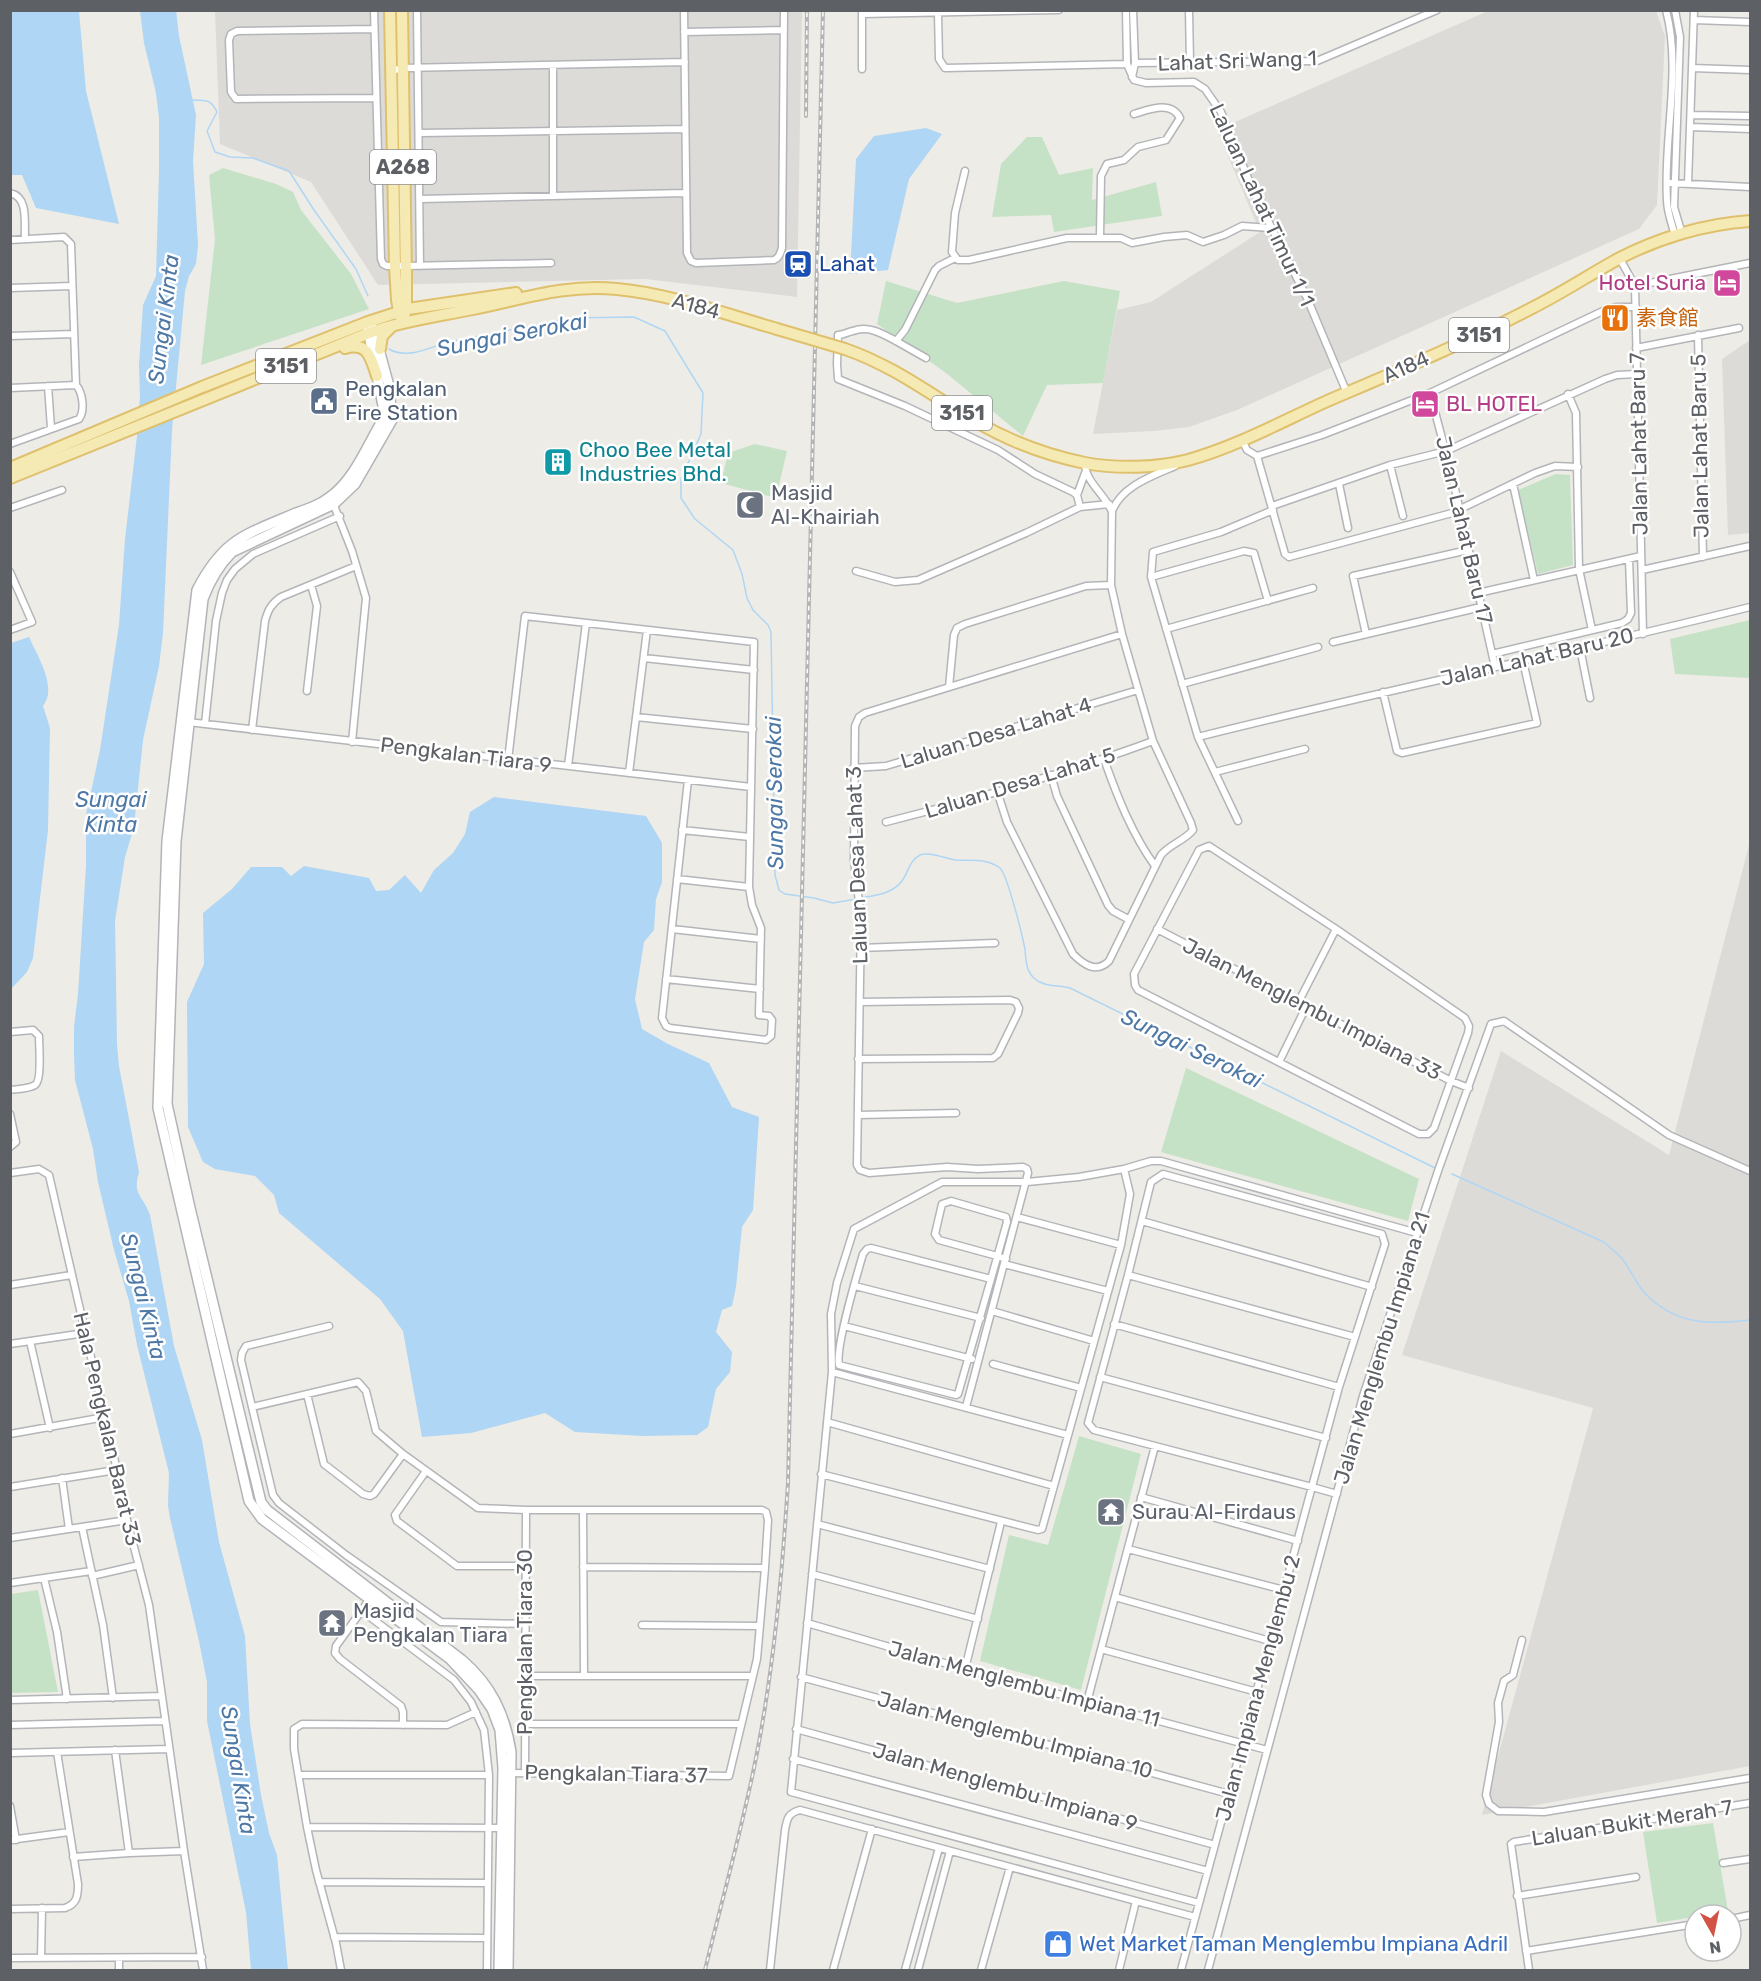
<svg xmlns="http://www.w3.org/2000/svg" width="1761" height="1981" font-family="Rubik,'Noto Sans SC',sans-serif">
<style>
.industrial{fill:#dddbd8}
.green{fill:#c6e2c6}
.water{fill:#afd6f4}
.lines{fill:none;stroke-linecap:round;stroke-linejoin:round}
.stream{stroke:#afd6f4;stroke-width:1.5}
.street-casing{stroke:#b3b5b9;stroke-width:9}
.secondary-casing{stroke:#b2b4b9;stroke-width:12}
.primary-casing{stroke:#dfc06d;stroke-width:14}
.street{stroke:#fff;stroke-width:6}
.secondary{stroke:#fff;stroke-width:9}
.primary{stroke:#f5eab4;stroke-width:10}
.rail-casing{stroke:#b3b4b4;stroke-width:4}
.rail{stroke:#fff;stroke-width:1.5;stroke-dasharray:4.5;stroke-linecap:butt}
.primary-bridge-casing{stroke:#dfc06d;stroke-width:14;stroke-linecap:butt}
.primary-bridge{stroke:#f5eab4;stroke-width:10}
.labels{text-anchor:middle;stroke-width:5;stroke-linejoin:round;paint-order:stroke}
.shield{fill:#fff;stroke:#8e9092;stroke-width:1.5}
.shield-label{font-size:20px;font-weight:bold;fill:#5d6064}
.street-label{font-size:21px;fill:#5d6064;stroke:#fff}
.transit-label{font-size:21px;fill:#164399;stroke:#fff;text-anchor:start}
.hotel-label{font-size:21px;fill:#b23c85;stroke:#fff;text-anchor:end}
.food-label{font-size:21px;fill:#c56008;stroke:#fff;text-anchor:start}
.service-label{font-size:21px;fill:#4e5e75;stroke:#fff;text-anchor:start}
.culture-label{font-size:21px;fill:#0d838f;stroke:#fff;text-anchor:start}
.worship-label{font-size:21px;fill:#5b616d;stroke:#fff;text-anchor:start}
.shop-label{font-size:21px;fill:#366cbe;stroke:#fff;text-anchor:start}
.water-label{font-size:22px;font-style:italic;fill:#4e78a5;stroke:#fff}
</style>
<rect width="100%" height="100%" fill="#eeece6"/>
<path class="industrial" d="M215,11H802L797,297L645,279L378,285L311,182L220,144Z
M1488,11H1656L1665,36L1657,205L1639,229L1237,410L1189,427L1154,431L1093,434L1117,310L1151,302L1260,232L1217,130Z
M1750,340V533L1728,535L1722,359Z
M1750,841V1766L1482,1815L1593,1408L1402,1355L1501,1051L1669,1155Z"/>
<path class="green" d="M1027,137H1042L1059,175L1093,168L1092,200L1156,182L1162,216L1054,232L1051,215L992,217L1001,164Z
M223,168L276,184L293,192L301,210L351,274L369,309L201,365L215,239L209,175Z
M886,281L957,303L1064,281L1120,291L1103,383L1047,385L1023,436L946,373L877,324Z
M755,444L787,451L776,498L721,483L728,453Z
M1556,474L1570,475L1573,565L1538,574L1518,490Z
M1750,620V678L1675,674L1670,639Z
M1186,1068L1419,1179L1408,1221L1161,1152Z
M1079,1436L1141,1454L1081,1690L980,1661L1009,1535L1048,1545Z
M38,1590L58,1692L11,1693V1594Z
M1713,1823L1728,1911L1695,1915V1917L1657,1923L1643,1832Z"/>
<path class="water" d="M176,10L179,36L196,115L193,161L198,245L196,264L189,276L185,291L172,430L163,633L159,666L143,740L134,827L125,857L115,921L117,1044L119,1066L139,1172C132,1195 143,1195 150,1215L174,1346L202,1440L219,1542L245,1636L250,1724L261,1795L269,1833L277,1855L288,1970H251L246,1912L207,1721V1682L199,1641L170,1518L168,1506L169,1473L137,1345L129,1301L114,1250L98,1182L93,1149L75,1080L74,1055V1027L78,994L86,866V815L100,750L119,625L125,539L137,436L140,397L139,365L143,305L156,276L159,172V118L156,93L144,43L140,11Z
M10,11H79L86,91L119,224L36,208L22,175H11Z
M926,128L942,134L909,179L888,270L850,274L856,159L874,136Z
M29,637C37,655 58,688 43,706L50,728L48,830L33,958L27,972L11,989V643Z
M494,797L646,816L662,843V882L656,899L654,930L644,942L635,999L642,1029L668,1044L709,1063L732,1107L759,1117L753,1210L742,1227L736,1287L732,1306L722,1310L716,1332L732,1352L730,1372L716,1389L708,1427L697,1435L643,1436L575,1432L545,1413L471,1433L422,1437L403,1331L380,1299L279,1213L274,1195L255,1176L215,1169L203,1162L188,1127L187,1002L204,964L203,913L232,889L251,867H282L291,876L304,866L369,878L376,891L389,890L405,875L421,893L434,870L453,853L465,834L470,812Z"/>
<g class="lines">
<path class="stream" d="M193,100C206,101 210,98 217,112L207,131L215,152L230,157L253,158L289,171L314,210L356,269L368,296
M389,349C405,359 428,349 444,343L570,318L634,317L665,331L703,393L701,434L681,479V498L695,519L733,550L742,574L747,598L753,610L768,625L771,632L775,875L779,890L785,894L814,898L833,903L856,899
M861,898C876,895 892,894 902,881C908,873 909,861 920,855C929,851 946,859 956,860C971,861 986,858 1000,868C1007,874 1023,937 1025,950C1026,960 1026,972 1035,979C1044,987 1059,985 1070,988L1435,1168
M1452,1174L1604,1242C1610,1248 1619,1254 1624,1261C1631,1271 1636,1283 1644,1292C1674,1325 1709,1325 1750,1320"/>
<g class="street-casing">
<path id="street" d="M374,10L381,259L383,264L387,266H406L551,263
M417,10L420,266
M684,10L687,253L691,261L696,263L774,260C779,258 780,254 782,248L784,10
M1126,10L1127,64L1134,80L1146,83L1194,82L1205,89L1221,112L1254,193L1307,298L1347,393
M1189,10L1190,63
M1666,10C1682,69 1663,139 1667,200C1667,212 1672,224 1675,236
M1675,10L1680,37L1674,207L1682,234
M862,13V69
M938,13L939,59L945,68L1127,64
M862,14L1059,10
M1694,20L1750,22
M374,29L237,31L231,34L229,40L231,92L236,99L375,98
M684,32L784,30
M1135,63L1317,61L1437,10
M553,65V196
M1692,68L1750,70
M391,71L403,68L685,62
M1132,77L1135,63L1133,10
M1691,115L1750,116
M1690,127L1750,129
M419,133L685,129
M965,171L955,213L952,252L958,260H969L1067,238H1121L1132,243L1164,237L1187,235L1203,242L1224,235L1242,226L1271,228
M1671,183L1750,187
M1688,184L1694,10
M10,193C29,197 24,223 25,239
M420,199L685,193
M1100,236L1101,176L1107,164L1124,160L1138,147L1166,140L1180,118C1171,100 1148,110 1134,114
M10,240L64,237L71,244L76,385C83,393 85,411 79,419L10,444
M955,258L939,266L935,270L905,330L896,341C883,334 869,325 853,331C847,332 844,335 838,335L837,364L838,379L905,406L998,450L1035,474L1073,492L1077,495L1080,507L1109,504
M1620,259L1635,286L1643,634
M1635,286L1750,263
M10,288L72,286
M1698,335L1703,557
M10,336L74,334
M896,341L926,358
M1636,348L1739,328
M48,386L51,428
M10,388L76,385
M1430,393L1453,480L1495,667
M1568,394L1576,413L1579,569L1592,630
M1242,440L1247,450L1257,456L1285,554L1289,557L1452,513L1535,473L1555,466L1578,467
M1257,456L1322,435L1430,393L1605,310L1616,307H1636
M1390,465L1403,516
M1339,484L1348,528
M1513,484L1534,580
M1077,495L1085,473
M333,503L352,551L366,598L352,742
M1272,506L1390,465L1446,451L1605,379L1617,375L1637,374
M10,508L62,490
M1112,511C1122,486 1152,476 1175,466
M1642,570L1750,546
M856,571L895,582L918,580L1026,533L1080,507
M10,572L32,622L10,630
M1151,577L1244,551L1254,553L1268,601
M1478,593L1641,556
M1166,629L1313,588
M1366,634L1353,576L1468,550
M1333,642L1481,607
M1580,648L1590,698
M1492,654L1622,623L1628,619L1631,613L1629,559
M644,658L754,670
M1182,684L1318,647
M949,687L954,635L957,628L965,624L1086,586L1111,585
M307,691L317,606L311,585
M1383,692L1397,751L1402,753L1537,723L1523,661
M636,717L753,729
M188,722L751,787
M205,724L216,621L222,593L227,580L235,569L253,554L340,516
M252,730L265,621C268,610 271,604 281,597L356,566
M1198,737C1381,691 1567,653 1750,607
M1104,759C1117,796 1132,834 1155,866
M508,760L525,616L754,642L749,887L752,905L761,928L759,1015L769,1016L772,1020L771,1036L766,1040L670,1028L666,1026L662,1018L688,780
M568,766L586,623
M853,768L886,766L1138,690
M1215,772L1305,749
M629,773L647,630
M1051,775L1057,796L1108,905L1113,911L1128,919
M997,791L1007,822L1073,954C1083,964 1096,974 1109,961L1161,855C1170,844 1184,841 1193,830L1191,823L1153,741L1122,634L1111,585L1112,512C1105,494 1085,482 1085,463
M1238,821L1198,737L1151,577L1153,552L1221,532L1273,510
M886,822C976,799 1066,773 1153,741
M682,830L750,837
M1209,846L1336,929L1465,1018L1469,1026L1468,1033L1434,1128L1428,1134H1419L1138,990L1135,985L1134,974L1199,850Z
M677,879L749,887
M672,929L761,939
M1157,929L1451,1081L1469,1088
M860,948L995,943
M666,979L760,989
M1299,1001L1336,929
M10,1032L33,1030L39,1036C39,1045 42,1081 35,1085C29,1089 17,1089 10,1090
M858,1059L993,1058L998,1054L1018,1013L1019,1008L1016,1002L1010,1000L860,1002
M1279,1062L1307,1005
M10,1114L16,1142L10,1147
M858,1115L956,1113
M10,1173L39,1169L49,1175L114,1457L127,1520L149,1605L184,1851L203,1970
M1017,1217L1121,1245
M1142,1221L1372,1287
M871,1248L991,1279L958,1394L956,1395L839,1365C835,1347 857,1275 863,1254L867,1249Z
M1004,1264L1108,1291
M1128,1275L1355,1337
M991,1279L1007,1222L1006,1217L951,1201L942,1204L935,1234L939,1240L997,1256L1006,1259
M10,1285L71,1275
M855,1286L981,1318
M992,1311L1094,1341
M1114,1324L1339,1387
M844,1326L972,1359
M30,1341L50,1428
M10,1344L85,1333
M993,1364L1081,1388
M832,1372L1068,1435
M1100,1377L1326,1438
M307,1394L324,1464L363,1494L370,1496L374,1494L403,1454
M252,1407L241,1360L242,1353L246,1346L329,1326
M966,1407L1028,1173L1027,1169L1023,1167L978,1169L947,1167L869,1173L860,1170L857,1165L861,919L854,860L855,726L859,717L865,713L1122,634
M827,1422L1054,1486
M10,1434L105,1417
M426,1471L395,1515L397,1521L457,1566H525
M821,1474L1038,1530L1042,1529L1121,1245L1130,1194L1124,1169
M62,1478L69,1529
M10,1487L116,1470
M1141,1497L1298,1541
M583,1510L584,1676
M817,1524L990,1569
M82,1527L103,1625L113,1698
M10,1538L127,1520
M1128,1549L1284,1590
M583,1567L765,1568
M812,1574L978,1619
M92,1576L139,1565
M44,1578L57,1632L67,1699
M10,1583L91,1571
M1115,1597L1270,1641
M370,1599L336,1646L335,1653L340,1659L401,1706L403,1712V1725
M362,1611L454,1680L471,1702L484,1730L489,1775L487,1970
M807,1623L965,1669L1267,1750
M642,1625L760,1626
M1522,1640L1513,1675L1504,1681L1498,1703L1499,1722L1486,1795L1489,1804L1498,1811L1544,1812L1750,1778
M1101,1649L1257,1692
M965,1669L1001,1522
M525,1676H753
M801,1677L1229,1794
M10,1700L162,1696
M1087,1702L1155,1446
M524,1724H741
M10,1725L165,1721
M796,1729L1215,1845
M115,1750L129,1853
M10,1753L169,1749
M793,1759L1208,1871
M509,1773L729,1776L757,1659L765,1568L768,1520L766,1512L762,1510H526
M525,1773L526,1510L478,1508L403,1454L376,1431L366,1391L358,1382L252,1407L273,1495L279,1503L346,1555L441,1622L525,1624
M299,1775H489
M10,1806L16,1840
M307,1827L294,1749V1729L302,1724L447,1725L476,1712
M10,1840L69,1832
M73,1857L129,1853L184,1851
M1723,1863L1750,1859
M319,1882L488,1883
M1517,1896L1636,1877
M1199,1903L791,1792L832,1372L831,1314L837,1283L854,1229L942,1182H1027L1079,1177L1124,1169L1151,1161H1161L1417,1233
M10,1909L65,1908C77,1904 78,1896 78,1884L57,1752
M1731,1919L1750,1915
M334,1937L487,1938
M1526,1951L1695,1924
M10,1958L202,1957
M41,1958L42,1908
M119,1958V1970
M341,1970L336,1943L316,1870L307,1827L505,1828
M770,1970L785,1830C787,1819 788,1813 800,1810L1195,1917
M833,1970L872,1829
M905,1970L939,1848
M918,1970L950,1851
M981,1970L1010,1867
M1119,1970L1136,1901
M1181,1970L1339,1387L1385,1244L1382,1234L1163,1174L1151,1182L1128,1275L1088,1423L1094,1430L1312,1487L1337,1494
M1208,1970L1363,1396L1439,1168L1491,1024L1504,1021L1669,1135L1750,1171
M1529,1970L1511,1844L1514,1842L1750,1803"/>
</g>
<g class="secondary-casing">
<path id="secondary" d="M371,326L374,331L389,386L392,420L355,484L334,504L232,552C218,566 210,580 203,599L176,841L167,1104L190,1208L261,1502L267,1510L462,1660C491,1685 505,1714 511,1752L508,1970
M368,329L384,411L382,421C367,446 354,480 330,497C320,505 308,509 296,513C245,535 224,538 197,590L167,841L158,1108L249,1501L262,1519L450,1659L479,1690L492,1709L500,1730L503,1768L499,1970"/>
</g>
<g class="primary-casing">
<path id="primary" d="M390,10L395,266L397,300L400,316
M402,10L406,276V310L404,316
M345,348C368,341 371,358 377,376
M380,349L382,336L392,326
M845,349C894,366 931,395 975,421C1009,441 1046,455 1085,463C1117,469 1157,468 1188,460C1235,447 1281,422 1325,402C1395,372 1465,343 1532,308C1562,293 1589,275 1618,259C1658,238 1705,224 1750,221
M10,468L202,387L368,322L408,309L516,293
M10,478L374,331C407,320 439,316 473,309C523,299 564,284 617,289C671,294 725,314 777,329"/>
</g>
<use href="#street" class="street"/>
<use href="#secondary" class="secondary"/>
<use href="#primary" class="primary"/>
<g class="rail-casing">
<path id="rail" d="M806,116L807,10
M705,1970C722,1900 742,1829 756,1758C774,1667 782,1575 788,1483L823,10"/>
</g>
<use href="#rail" class="rail"/>
<g class="primary-bridge-casing">
<path id="primary-bridge" d="M777,329L845,349"/>
</g>
<use href="#primary-bridge" class="primary-bridge"/>
</g>
<defs>
<g id="station-square" transform="scale(1.5)"><rect x="-9" y="-9" width="18" height="18" rx="4" fill="#1a4fb4" stroke="#fff"/><path d="M-3-6H3Q5-6 5-4V2Q5 4 3 4L4.5 6H3L1.5 4h-3L-3 6H-4.5L-3 4Q-5 4-5 2V-4Q-5-6-3-6ZM-3.5-4v3h7v-3ZM-3.5 1v1.5H-2V1ZM2 1v1.5H3.5V1Z" fill="#fff"/></g>
<g id="hotel-square" transform="scale(1.5)"><rect x="-9" y="-9" width="18" height="18" rx="4" fill="#d1479c" stroke="#fff"/><path d="M-6-4.5h1.5V1H6V5H4.5V3h-9V5H-6ZM-4 0a1.8 1.8 0 1 1 3.6 0ZM.5 0V-2.5h3Q6-2.5 6 0Z" fill="#fff"/></g>
<g id="restaurant-square" transform="scale(1.5)"><rect x="-9" y="-9" width="18" height="18" rx="4" fill="#e8710a" stroke="#fff"/><path d="M-5-6h1v4h1v-4h1v4h1v-4h1v5L-1.5 .5V6h-2V.5L-5-1ZM5-6V6H3V1.5H1.5Q1.5-4 5-6Z" fill="#fff"/></g>
<g id="civic-square" transform="scale(1.5)"><rect x="-9" y="-9" width="18" height="18" rx="4" fill="#5c6f8a" stroke="#fff"/><path d="M-.6-6.5H3V-4.5H.6V-3L4-1V1h2V6H-6V1h2V-1L-.6-3ZM-1.2 2.5V6h2.4V2.5Z" fill="#fff"/></g>
<g id="building-square" transform="scale(1.5)"><rect x="-9" y="-9" width="18" height="18" rx="4" fill="#0f9aa8" stroke="#fff"/><path d="M-4-6H4V6H1V3H-1V6H-4ZM-2.5-4.3h1.7v1.8h-1.7ZM.8-4.3h1.7v1.8H.8ZM-2.5-1h1.7V.8h-1.7ZM.8-1h1.7V.8H.8Z" fill="#fff"/></g>
<g id="mosque-square" transform="scale(1.5)"><rect x="-9" y="-9" width="18" height="18" rx="4" fill="#6b7280" stroke="#fff"/><path d="M3.5-4.9A6 6 0 1 0 3.5 4.9A5 5 0 1 1 3.5-4.9Z" fill="#fff"/></g>
<g id="temple-square" transform="scale(1.5)"><rect x="-9" y="-9" width="18" height="18" rx="4" fill="#6b7280" stroke="#fff"/><path d="M0-6L5-2H3V0L6.5 2.5H4V6H1.5V3h-3V6H-4V2.5H-6.5L-3 0V-2H-5Z" fill="#fff"/></g>
<g id="shop-square" transform="scale(1.5)"><rect x="-9" y="-9" width="18" height="18" rx="4" fill="#3f7fe0" stroke="#fff"/><path d="M-5-2.5h2.3a2.7 3.5 0 0 1 5.4 0H5L5.5 6h-11ZM-1.5-2.5h3a1.5 2.3 0 0 0-3 0Z" fill="#fff"/></g>
</defs>
<g fill-rule="evenodd">
<use href="#station-square" x="798" y="264"/>
<use href="#hotel-square" x="1727" y="283"/>
<use href="#restaurant-square" x="1615" y="318"/>
<use href="#civic-square" x="324" y="401"/>
<use href="#hotel-square" x="1425" y="404"/>
<use href="#building-square" x="558" y="462"/>
<use href="#mosque-square" x="750" y="505"/>
<use href="#temple-square" x="1111" y="1512"/>
<use href="#temple-square" x="332" y="1623"/>
<use href="#shop-square" x="1058" y="1944"/>
</g>
<g class="labels">
<g class="shield">
<rect x="370" y="150" width="66" height="34" rx="4.5"/>
<rect x="1449" y="318" width="60" height="34" rx="4.5"/>
<rect x="256" y="349" width="60" height="34" rx="4.5"/>
<rect x="932" y="396" width="60" height="34" rx="4.5"/>
</g>
<g class="shield-label">
<text x="403" y="174">A268</text>
<text x="1479" y="342">3151</text>
<text x="286" y="373">3151</text>
<text x="962" y="420">3151</text>
</g>
<g class="street-label">
<text transform="translate(1237 61) rotate(-2)" y="7">Lahat Sri Wang 1</text>
<text transform="translate(1262 205) rotate(65)" y="7">Laluan Lahat Timur 1/1</text>
<text transform="translate(696 306) rotate(15)" y="7">A184</text>
<text transform="translate(1406 367) rotate(-24)" y="7">A184</text>
<text transform="translate(1639 444) rotate(-91)" y="7">Jalan Lahat Baru 7</text>
<text transform="translate(1700 446) rotate(-91)" y="7">Jalan Lahat Baru 5</text>
<text transform="translate(1464 530) rotate(77)" y="7">Jalan Lahat Baru 17</text>
<text transform="translate(1537 657) rotate(-13)" y="7">Jalan Lahat Baru 20</text>
<text transform="translate(996 733) rotate(-17)" y="7">Laluan Desa Lahat 4</text>
<text transform="translate(466 755) rotate(7)" y="7">Pengkalan Tiara 9</text>
<text transform="translate(1020 783) rotate(-17)" y="7">Laluan Desa Lahat 5</text>
<text transform="translate(857 865) rotate(-92)" y="7">Laluan Desa Lahat 3</text>
<text transform="translate(1312 1009) rotate(27)" y="7">Jalan Menglembu Impiana 33</text>
<text transform="translate(1382 1348) rotate(-73)" y="7">Jalan Menglembu Impiana 21</text>
<text transform="translate(107 1429) rotate(77)" y="7">Hala Pengkalan Barat 33</text>
<text transform="translate(525 1642) rotate(-90)" y="7">Pengkalan Tiara 30</text>
<text transform="translate(1024 1684) rotate(15)" y="7">Jalan Menglembu Impiana 11</text>
<text transform="translate(1258 1688) rotate(-75)" y="7">Jalan Impiana Menglembu 2</text>
<text transform="translate(1015 1735) rotate(15)" y="7">Jalan Menglembu Impiana 10</text>
<text transform="translate(616 1774) rotate(1)" y="7">Pengkalan Tiara 37</text>
<text transform="translate(1005 1787) rotate(16)" y="7">Jalan Menglembu Impiana 9</text>
<text transform="translate(1632 1823) rotate(-9)" y="7">Laluan Bukit Merah 7</text>
</g>
<g class="transit-label">
<text x="819" y="271">Lahat</text>
</g>
<g class="hotel-label">
<text x="1706" y="290">Hotel Suria</text>
<text x="1446" y="411" text-anchor="start">BL HOTEL</text>
</g>
<g class="food-label">
<text x="1636" y="325">素食館</text>
</g>
<g class="service-label">
<text x="345" y="396">Pengkalan<tspan x="345" dy="24">Fire Station</tspan></text>
</g>
<g class="culture-label">
<text x="579" y="457">Choo Bee Metal<tspan x="579" dy="24">Industries Bhd.</tspan></text>
</g>
<g class="worship-label">
<text x="771" y="500">Masjid<tspan x="771" dy="24">Al-Khairiah</tspan></text>
<text x="1132" y="1519">Surau Al-Firdaus</text>
<text x="353" y="1618">Masjid<tspan x="353" dy="24">Pengkalan Tiara</tspan></text>
</g>
<g class="shop-label">
<text x="1079" y="1951">Wet Market Taman Menglembu Impiana Adril</text>
</g>
<g class="water-label">
<text transform="translate(163 319) rotate(-83)" y="8">Sungai Kinta</text>
<text transform="translate(512 334) rotate(-11)" y="8">Sungai Serokai</text>
<text transform="translate(774 793) rotate(-91)" y="8">Sungai Serokai</text>
<text x="111" y="807">Sungai<tspan x="111" dy="25">Kinta</tspan></text>
<text transform="translate(1192 1048) rotate(26)" y="8">Sungai Serokai</text>
<text transform="translate(144 1296) rotate(76)" y="8">Sungai Kinta</text>
<text transform="translate(239 1770) rotate(81)" y="8">Sungai Kinta</text>
</g>
</g>
<rect width="1761" height="1981" fill="none" stroke="#5d6064" stroke-width="24"/>
<g transform="translate(1713 1933) rotate(171)"><circle r="28" fill="#ffffff" stroke="#bebfc1" stroke-width="1.5"/>
<path d="M0-4.5L10 22L0 15L-10 22Z" fill="#d35246"/>
<text y="-9" font-size="16" font-weight="bold" text-anchor="middle" fill="#5d6064">N</text>
</g>
</svg>
